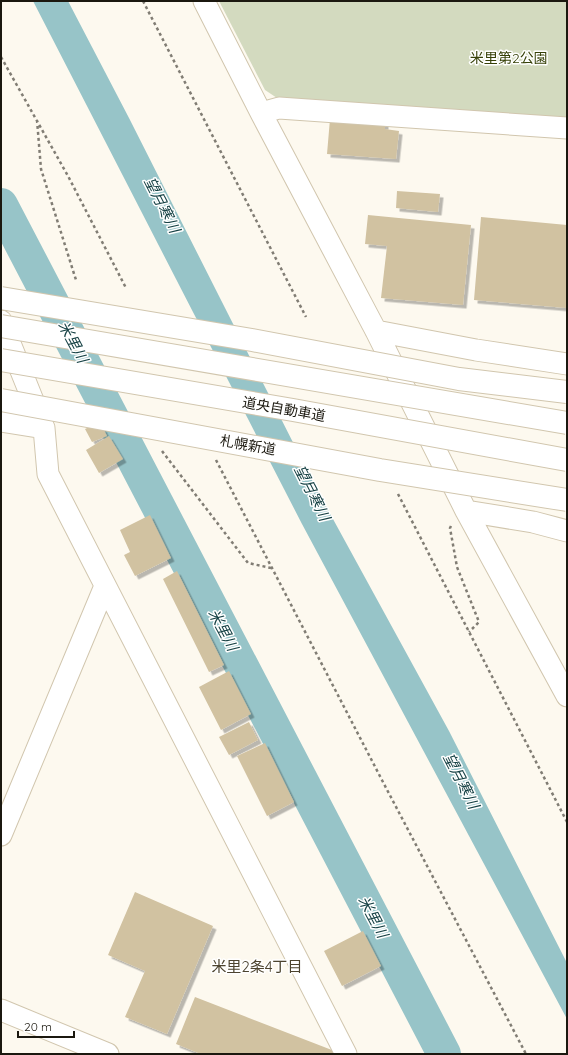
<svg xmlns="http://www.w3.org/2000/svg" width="568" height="1055" font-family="Quicksand,'Noto Sans JP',sans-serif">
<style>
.green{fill:#d3dabf}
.water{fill:#97c4c8}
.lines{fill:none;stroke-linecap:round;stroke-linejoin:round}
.river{stroke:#97c4c8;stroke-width:34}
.building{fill:#d1c2a1;filter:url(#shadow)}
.minor-casing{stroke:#d1c6ae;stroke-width:23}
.path{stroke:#817d74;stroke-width:2.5;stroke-dasharray:3 3;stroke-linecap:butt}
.minor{stroke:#fff;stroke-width:21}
.trunk-bridge-casing{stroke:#d1c6ae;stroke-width:24;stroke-linecap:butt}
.motorway-bridge-casing{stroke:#d1c6ae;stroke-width:24;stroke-linecap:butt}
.trunk-bridge{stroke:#fff;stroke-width:22}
.motorway-bridge{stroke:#fff;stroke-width:22}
.labels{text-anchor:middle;stroke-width:3;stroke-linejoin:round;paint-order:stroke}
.park-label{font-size:14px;fill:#364007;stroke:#fff}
.street-label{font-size:14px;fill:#1b180f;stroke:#fff}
.water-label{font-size:15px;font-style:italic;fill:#174245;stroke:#fff}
.neighbourhood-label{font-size:15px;fill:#4d442f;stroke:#fff}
</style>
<defs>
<filter id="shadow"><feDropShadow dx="3.5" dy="3.5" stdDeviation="0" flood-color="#0004"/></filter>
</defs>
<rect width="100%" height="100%" fill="#fdf9ef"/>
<path class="green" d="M219,1H567V118L277,98L265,90Z"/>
<path class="water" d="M33,1H68L129,118L316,488L449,731L567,963V1019L302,524Z"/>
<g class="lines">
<path class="river" d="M1,205L444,1054"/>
</g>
<path class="building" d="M330,119L385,123V129L399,131L396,159L327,154Z
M397,191L440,194L438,212L396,208Z
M368,215L471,225L463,305L381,298L387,246L365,244Z
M481,217L567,225V308L474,300Z
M100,422L107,436L92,442L85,429Z
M109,436L123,459L99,473L86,450Z
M150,515L171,558L135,576L124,555L130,552L120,530Z
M177,571L224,665L209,672L163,579Z
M229,671L251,714L221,730L199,687Z
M249,722L258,740L229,755L219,737Z
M265,743L294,802L267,816L237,756Z
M135,892L213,926L167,1034L125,1017L145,971L108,955Z
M363,931L381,966L342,986L324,951Z
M195,997L337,1052L336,1054H201L176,1044Z"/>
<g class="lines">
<g class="minor-casing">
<path id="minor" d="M204,1L261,113L376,331L466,511L567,696
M261,113L279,108L567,128
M1,321L44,428L48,474L346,1054
M376,331L476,350L567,364
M1,421L44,428
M466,511L533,522L567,531
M1,835L105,586
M1,1010L108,1054"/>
</g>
<path class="path" d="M143,1L306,317
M1,57L68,176L126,288
M37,120L41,169L76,280
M162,451L248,563L271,568
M216,460L384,784L526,1054
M398,494L567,822
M451,526L450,528L457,567L479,622L469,632"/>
<use href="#minor" class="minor"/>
<g class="trunk-bridge-casing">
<path id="trunk-bridge" d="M1,298L252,340L459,379L567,392
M1,400L380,470L567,500"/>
</g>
<g class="motorway-bridge-casing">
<path id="motorway-bridge" d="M1,326L567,423
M1,360L293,410L567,460"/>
</g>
<use href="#trunk-bridge" class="trunk-bridge"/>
<use href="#motorway-bridge" class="motorway-bridge"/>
</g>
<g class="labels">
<g class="park-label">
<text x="509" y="63">米里第2公園</text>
</g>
<g class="street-label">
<text transform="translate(284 409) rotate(10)" y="5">道央自動車道</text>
<text transform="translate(248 445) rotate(10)" y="5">札幌新道</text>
</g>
<g class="water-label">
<text transform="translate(162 205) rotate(63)" y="5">望月寒川</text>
<text transform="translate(73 342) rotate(62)" y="5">米里川</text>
<text transform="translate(312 493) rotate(63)" y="5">望月寒川</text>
<text transform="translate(223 630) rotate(62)" y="5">米里川</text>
<text transform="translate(461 781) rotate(63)" y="5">望月寒川</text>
<text transform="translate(373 917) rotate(62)" y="5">米里川</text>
</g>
<g class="neighbourhood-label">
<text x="257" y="972">米里2条4丁目</text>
</g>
</g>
<rect width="568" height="1055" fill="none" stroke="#1b180f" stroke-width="4"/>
<path d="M18 1031v6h56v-6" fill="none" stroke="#1b180f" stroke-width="2"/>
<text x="24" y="1031" font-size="12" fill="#1b180f" stroke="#ffffff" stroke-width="3" paint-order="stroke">20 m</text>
</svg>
